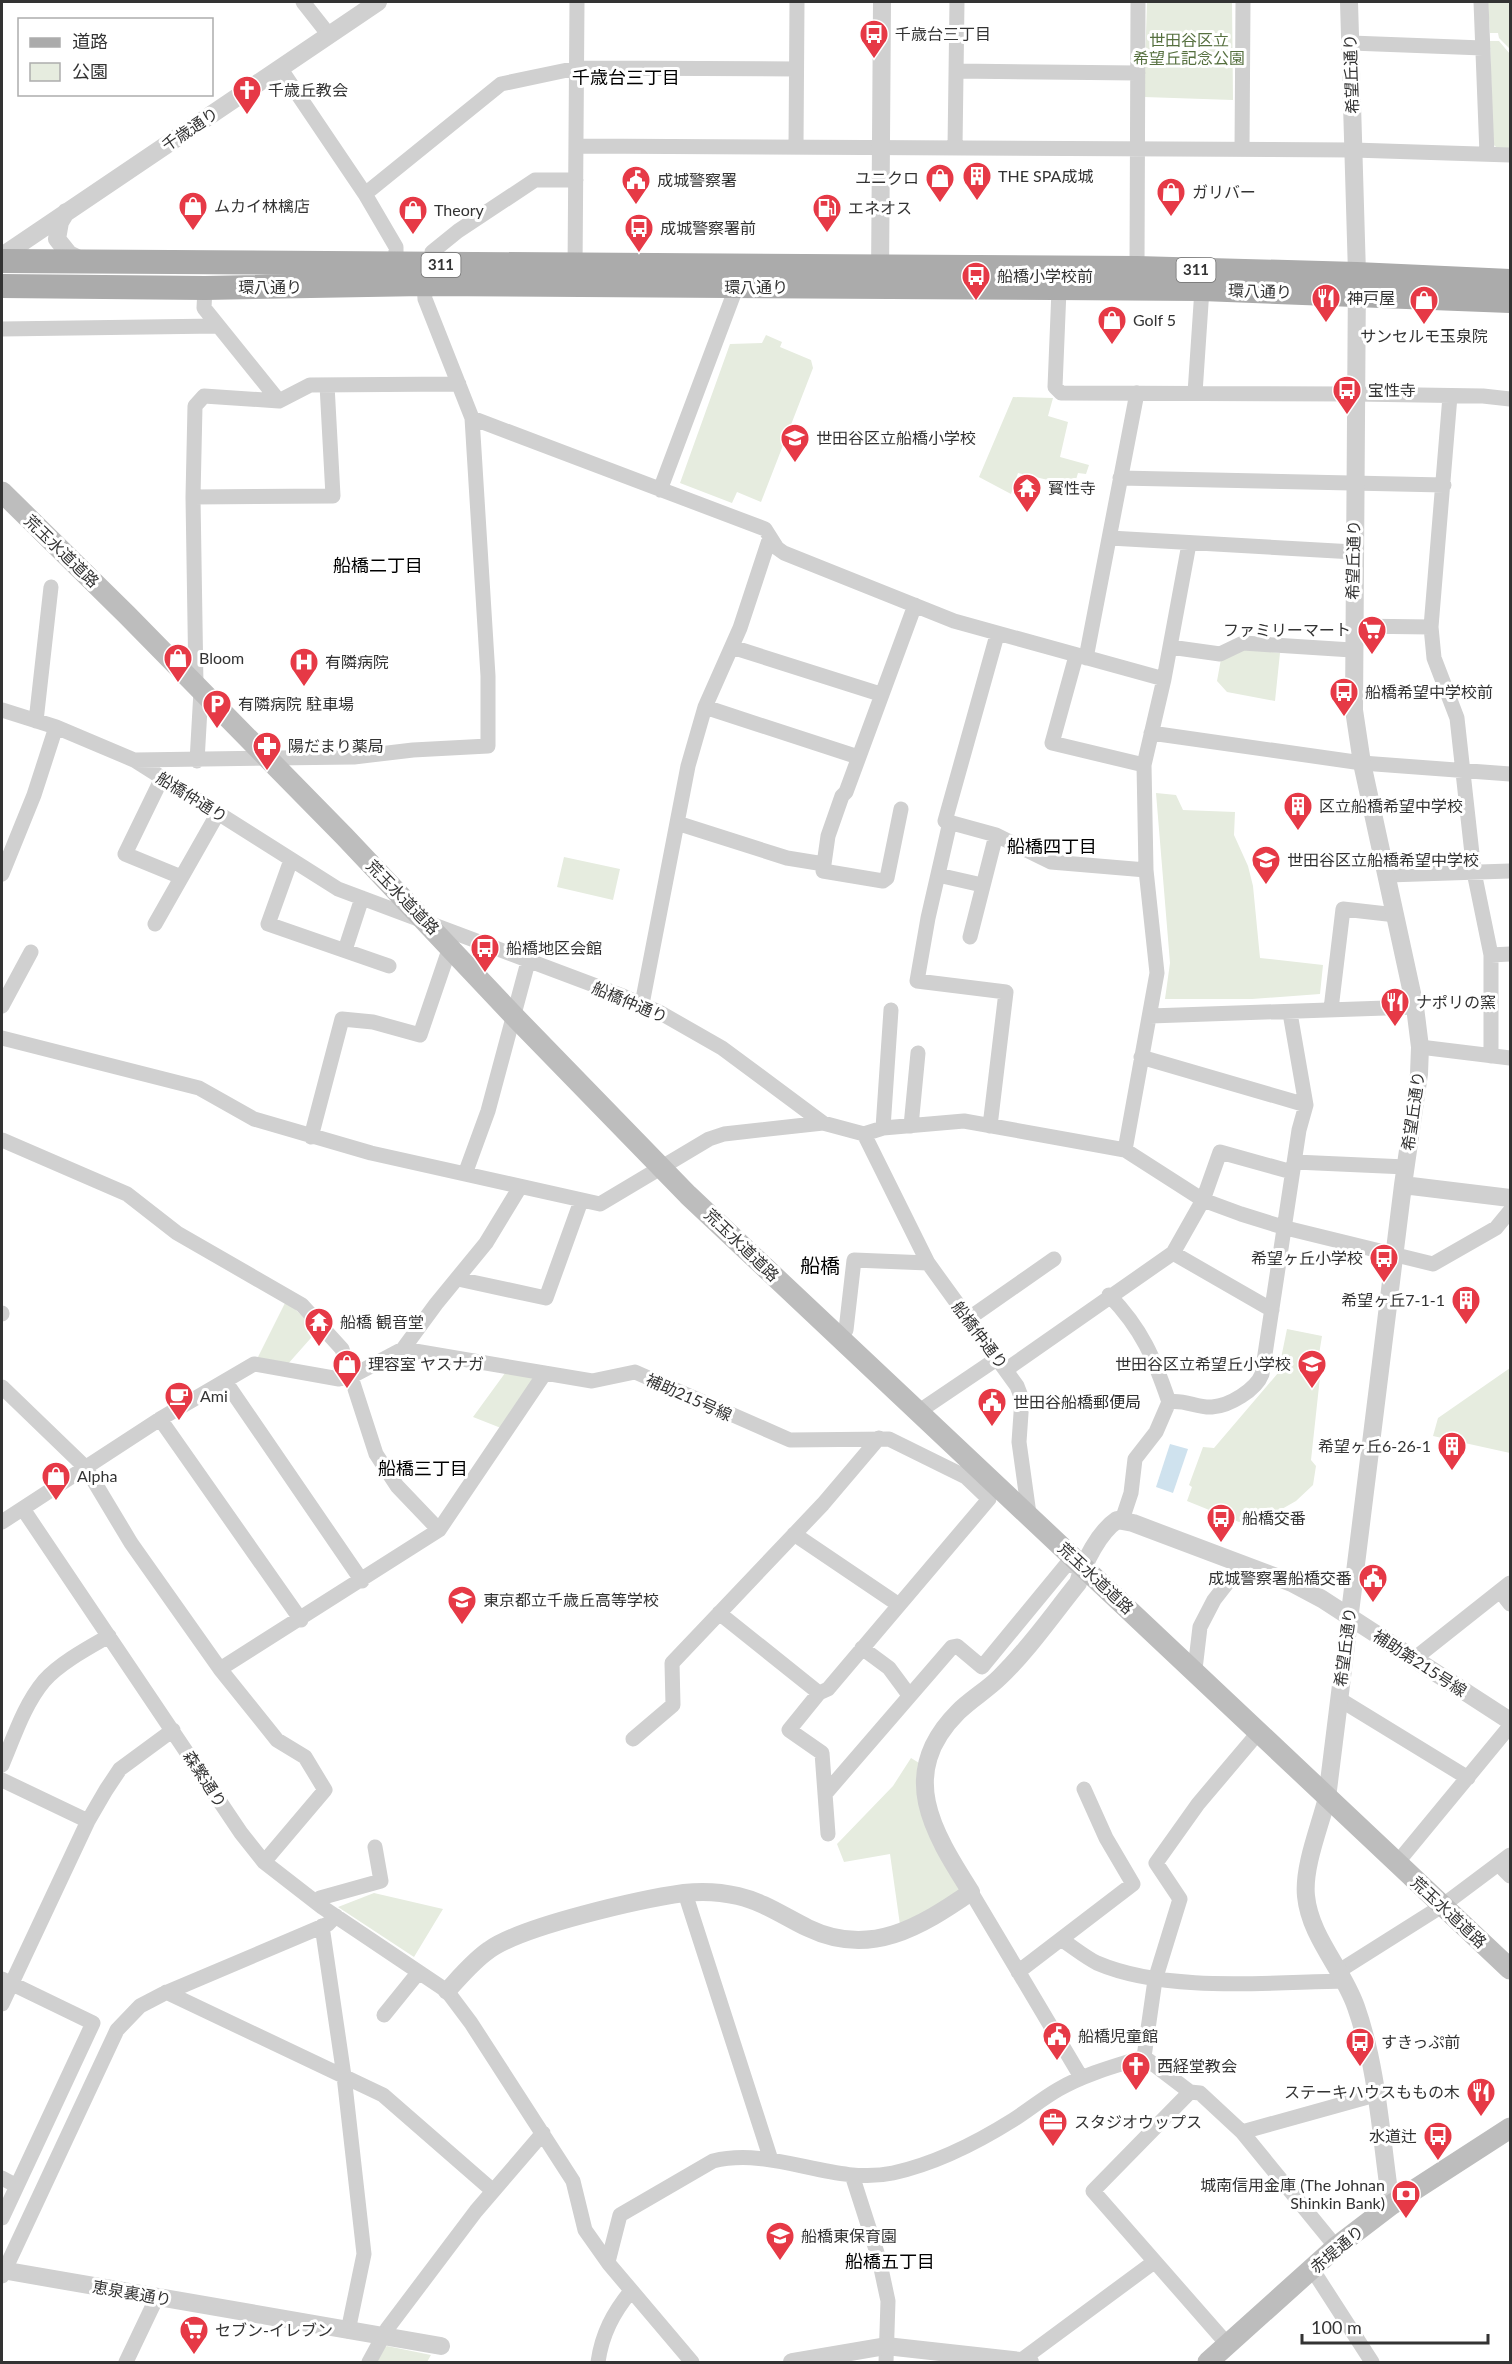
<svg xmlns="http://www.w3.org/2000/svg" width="1512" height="2364" font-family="Lato,'Noto Sans JP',sans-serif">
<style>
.green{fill:#e6ecdf}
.water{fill:#cfe2ee}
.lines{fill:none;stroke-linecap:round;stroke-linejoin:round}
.minor{stroke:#d0d0d0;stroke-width:15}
.tertiary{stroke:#d0d0d0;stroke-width:18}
.secondary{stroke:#bdbdbd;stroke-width:21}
.primary{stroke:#ababab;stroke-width:24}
.labels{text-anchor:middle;stroke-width:6;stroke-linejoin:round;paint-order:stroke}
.shield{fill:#fff;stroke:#707070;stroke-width:1.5}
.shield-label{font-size:15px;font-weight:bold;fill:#333}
.poi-label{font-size:16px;fill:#333;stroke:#fff;text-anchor:start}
.park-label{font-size:16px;fill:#56703f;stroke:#fff}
.street-label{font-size:16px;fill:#333;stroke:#fff}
.neighbourhood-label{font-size:18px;fill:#000;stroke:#fff}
.quarter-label{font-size:20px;fill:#000;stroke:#fff}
</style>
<rect width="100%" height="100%" fill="#fff"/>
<path class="green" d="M1147,2H1232L1233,100L1144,97Z
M1488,2H1510V49L1499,38L1498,33H1490Z
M1490,41H1499L1510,54V149H1498L1493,144Z
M766,335L782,342L780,347L811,360L813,368L761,502L737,492L732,503L680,483L730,344L762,343Z
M1013,397L1053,398L1048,416L1068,422L1060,457L1089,465L1086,474L1078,473L1074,486L1018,473L1011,494L979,477Z
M1243,648L1280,653L1275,701L1227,692L1217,681L1221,659Z
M1156,793L1176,795L1183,810L1235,812L1234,835L1248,866L1253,886L1260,958L1323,965L1320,994L1252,999H1165L1170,963Z
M564,857L620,869L613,900L557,887Z
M286,1301L318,1330L287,1365L257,1359Z
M1287,1329L1322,1336L1316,1373L1320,1377L1311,1460L1316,1466L1313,1485L1296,1501L1259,1522L1250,1516L1239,1522L1187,1501L1192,1487L1189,1485L1203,1447L1214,1448L1278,1373Z
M1510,1368V1453L1433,1436L1438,1418Z
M508,1369L542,1374L506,1430L473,1417Z
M911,1758L924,1766L923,1792L969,1892L901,1932L890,1854L844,1862L837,1844L893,1786Z
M374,1893L443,1909L414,1957L338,1907Z
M387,2346L431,2355L427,2362H377L380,2350Z"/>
<path class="water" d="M1170,1444L1188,1449L1173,1493L1156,1487Z"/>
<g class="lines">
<path class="minor" d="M303,2L329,35
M1481,2L1487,154
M1351,43L1483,48
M280,68L365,194L396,247V264
M956,71L1138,73
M576,146L1353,150L1510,155
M796,146L797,2
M955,147L957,2
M1242,149L1243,2
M365,194L501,84L577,68L796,69
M431,265L432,252L458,231L535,180H576
M1137,268L1138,2
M575,271L577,2
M205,288L204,308L279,401
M1059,290L1055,387L1061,393L1355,394L1483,396L1510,399
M2,329L218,326
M1195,393L1202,289
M1450,396L1431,627L1434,658L1457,718L1474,872L1491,955V1056
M472,418L765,529L777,548L784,553L954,621L1164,679
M1120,478L1444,485
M660,490L736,288
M193,497L333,496L327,385
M1110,538L1354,552
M1353,626L1431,627
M997,635L945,821L996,835L1051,862L1146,870
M732,647L880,694
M1170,647L1220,654L1243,643L1352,650
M1076,656L1052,743L1144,765
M1086,658L1137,393
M196,685L193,497L195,406L204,396L279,401L310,385L459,384
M705,707L858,757
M2,710L56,727L134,760L338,889L623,996L659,1012L722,1048L823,1123L864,1134L928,1263L1017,1386L1022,1399L1019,1442L1029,1514
M36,721L51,587
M1151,733L1362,763L1510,774
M135,760L354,757L413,750L488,746V676L472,418L425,299L424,284
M197,761L201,691
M162,778L125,854L181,877
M901,809L887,878L883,881L823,871L828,836L842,796L846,792L915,605
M950,822L928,918L917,981L1006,992L990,1126
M677,823L787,858L824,864
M291,860L268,924L389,966
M2,874L34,795L56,727
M938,875L982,885
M1388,875L1510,871
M155,924L218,813
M970,937L996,835
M345,950L362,898
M1491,955L1510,954
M642,1004L688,766L705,707L740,628L770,537
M2,1006L31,952
M1331,1009L1343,909L1396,915
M1150,1016L1415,1007
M2,1038L199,1088L254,1119L371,1153L600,1204L709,1139L724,1134L823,1123
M1420,1047L1510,1058
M1141,1057L1306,1105
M911,1126L918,1053
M883,1128L891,1010
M864,1134L883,1128L964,1121L1125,1150L1203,1200L1241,1214L1286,1228L1433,1264L1496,1228L1510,1211
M311,1137L342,1019L373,1022L420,1035L450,947
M2,1140L127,1194L177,1233L302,1305L342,1349L376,1454L397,1486L439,1530
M1125,1150L1157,973L1146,870L1144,765L1164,679L1189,544
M1295,1162L1406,1167
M465,1174L488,1111L528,962
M1173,1253L1272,1310
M458,1279L546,1298L581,1201
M1109,1295C1142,1329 1154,1358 1169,1402
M2,1313V1314
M968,1319L1054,1259
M839,1338L846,1330L854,1260L928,1263
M403,1349L592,1381L635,1372L790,1440L889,1439L966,1477
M1007,1369L1173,1253L1203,1200L1220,1152L1292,1172
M225,1381L362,1581
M2,1387L86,1468L131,1543L220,1669L277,1740L305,1757L325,1790L264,1862
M918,1412L998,1358
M160,1419L301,1620
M23,1509L241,1833L264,1862L322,1907L447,1991L471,2023L573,2181L585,2230L609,2264L692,2362
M1122,1520L1131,1493L1135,1459L1156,1432L1169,1402C1184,1399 1197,1408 1212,1407C1229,1406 1256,1390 1262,1374L1299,1130L1306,1105L1290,1013
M2,1522L160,1419L254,1364L339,1379L352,1376L403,1349L436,1304L486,1243L520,1187
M794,1534L899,1605
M1500,1591L1510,1604
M719,1613L819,1693
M862,1648L889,1668L909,1695
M1414,1659L1510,1583
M220,1669L439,1530L545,1373
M1195,1669L1200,1627L1214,1600L1242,1564
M1339,1699L1468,1778
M633,1739L673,1705L672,1663L823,1504L879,1438
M2,1765C14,1737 24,1705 44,1681C60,1663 88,1648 109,1636
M2,1780L88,1821
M825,1794L952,1647L957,1646L982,1667L1066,1565L1083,1567
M828,1834L822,1753L789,1730L819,1693L828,1689L989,1499L966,1477L971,1470
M1397,1863L1510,1726
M1498,1864L1510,1876
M971,1892L1081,2077
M685,1893L771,2160
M316,1902L320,1898L381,1881L375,1847
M322,1926L344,2076L364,2254L348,2331
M1062,1940C1073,1947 1085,1957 1097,1963C1167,1993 1270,1982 1345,1981
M1339,1971L1442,1906L1510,1855
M1018,1972L1133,1884L1106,1838L1084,1789
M2,1979L93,2023L2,2218
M166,1992L383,2095L492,2190
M2,2004L88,1821L106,1790L120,1769L173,1730
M384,2015L418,1973
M1144,2057L1155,1980L1180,1899L1156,1863L1198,1804L1258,1733
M1144,2057L1190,2092L1200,2093L1242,2132L1336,2247
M1190,2092L1093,2191L1228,2345
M1242,2132L1375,2095
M852,2175L879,2259L888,2301L886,2362
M2,2178L17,2186
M608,2262L620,2215L713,2161C774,2146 833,2186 893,2173C934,2164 978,2142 1013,2120C1029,2110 1043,2098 1059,2089C1085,2074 1115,2066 1144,2057
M1312,2269L1372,2362
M2,2276L117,2030L140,2006L163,1994L328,1924L336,1916
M1020,2361L1154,2262
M126,2362L157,2297
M369,2362L387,2329L476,2211L543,2133
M598,2362C602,2334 613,2313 631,2291"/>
<path class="tertiary" d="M1349,2L1357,274L1354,710L1362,763L1415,1007L1420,1047L1419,1074L1403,1185L1327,1798C1320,1826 1303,1867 1306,1896C1310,1937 1343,1969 1356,2007C1378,2069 1381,2140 1391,2205
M66,212L60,222L57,239L69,254L83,261
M2,256L378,2
M880,279L882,2
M1403,1185L1510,1198
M447,1991C460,1977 473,1961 489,1950C522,1926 641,1899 684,1893C702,1891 721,1892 738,1896C764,1902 785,1917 808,1928C870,1958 920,1927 971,1892C933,1832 896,1774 958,1712C971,1699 987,1690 1000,1677C1029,1649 1053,1614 1078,1583C1084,1562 1099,1532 1117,1520L1133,1523L1292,1583L1322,1599L1510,1721
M2,2270L441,2346
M792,2362L886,2346L1030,2362"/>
<path class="secondary" d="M2,492L127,615L345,837L513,1015L688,1195L1510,1969
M1208,2362L1336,2247L1391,2205L1510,2128"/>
<path class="primary" d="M2,261L1137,268L1357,274L1510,281
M2,286L205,288L424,284L1202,289L1510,301"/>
</g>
<defs>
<g id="bus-pin" transform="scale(1.5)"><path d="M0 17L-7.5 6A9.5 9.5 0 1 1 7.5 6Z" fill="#e63946" stroke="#fff"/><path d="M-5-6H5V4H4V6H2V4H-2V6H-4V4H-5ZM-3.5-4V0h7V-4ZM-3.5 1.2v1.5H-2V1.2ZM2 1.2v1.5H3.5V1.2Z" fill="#fff"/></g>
<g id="church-pin" transform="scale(1.5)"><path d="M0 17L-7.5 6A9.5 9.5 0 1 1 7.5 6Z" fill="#e63946" stroke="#fff"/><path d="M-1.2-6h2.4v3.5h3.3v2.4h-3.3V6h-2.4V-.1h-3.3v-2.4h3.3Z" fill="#fff"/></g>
<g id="building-pin" transform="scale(1.5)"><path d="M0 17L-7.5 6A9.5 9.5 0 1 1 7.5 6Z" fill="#e63946" stroke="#fff"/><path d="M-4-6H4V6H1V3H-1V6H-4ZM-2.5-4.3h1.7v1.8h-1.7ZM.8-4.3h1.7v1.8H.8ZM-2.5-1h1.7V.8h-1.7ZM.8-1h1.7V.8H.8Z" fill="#fff"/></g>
<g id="shop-pin" transform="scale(1.5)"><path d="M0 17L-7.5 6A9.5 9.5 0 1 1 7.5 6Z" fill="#e63946" stroke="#fff"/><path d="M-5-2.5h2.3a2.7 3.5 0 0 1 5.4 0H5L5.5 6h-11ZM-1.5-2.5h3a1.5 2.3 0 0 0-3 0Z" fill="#fff"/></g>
<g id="civic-pin" transform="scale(1.5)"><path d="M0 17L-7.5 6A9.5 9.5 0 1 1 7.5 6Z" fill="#e63946" stroke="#fff"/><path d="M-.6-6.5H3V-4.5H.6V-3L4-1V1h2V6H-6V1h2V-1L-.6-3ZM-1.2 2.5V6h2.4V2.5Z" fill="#fff"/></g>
<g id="fuel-pin" transform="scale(1.5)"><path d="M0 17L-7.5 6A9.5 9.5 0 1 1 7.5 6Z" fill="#e63946" stroke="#fff"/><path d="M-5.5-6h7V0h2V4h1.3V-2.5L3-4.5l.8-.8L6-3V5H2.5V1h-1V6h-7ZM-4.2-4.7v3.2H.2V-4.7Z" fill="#fff"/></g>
<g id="restaurant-pin" transform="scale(1.5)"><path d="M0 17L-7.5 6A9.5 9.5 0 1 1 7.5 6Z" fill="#e63946" stroke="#fff"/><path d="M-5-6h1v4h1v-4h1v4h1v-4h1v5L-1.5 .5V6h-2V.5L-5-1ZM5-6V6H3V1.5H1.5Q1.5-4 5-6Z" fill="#fff"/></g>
<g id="school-pin" transform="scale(1.5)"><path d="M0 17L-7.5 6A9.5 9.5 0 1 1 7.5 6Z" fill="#e63946" stroke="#fff"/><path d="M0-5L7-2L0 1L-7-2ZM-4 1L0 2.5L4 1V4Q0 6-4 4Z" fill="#fff"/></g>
<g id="temple-pin" transform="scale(1.5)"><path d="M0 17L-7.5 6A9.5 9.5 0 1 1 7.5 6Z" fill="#e63946" stroke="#fff"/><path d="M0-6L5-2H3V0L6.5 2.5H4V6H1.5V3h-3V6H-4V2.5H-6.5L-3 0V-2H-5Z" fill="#fff"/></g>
<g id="supermarket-pin" transform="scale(1.5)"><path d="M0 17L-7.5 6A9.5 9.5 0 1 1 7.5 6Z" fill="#e63946" stroke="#fff"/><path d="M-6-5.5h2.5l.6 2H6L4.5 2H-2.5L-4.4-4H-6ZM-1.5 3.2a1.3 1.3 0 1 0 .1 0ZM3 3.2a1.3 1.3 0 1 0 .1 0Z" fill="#fff"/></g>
<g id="hospital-pin" transform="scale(1.5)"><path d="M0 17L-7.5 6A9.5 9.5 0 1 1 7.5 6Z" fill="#e63946" stroke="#fff"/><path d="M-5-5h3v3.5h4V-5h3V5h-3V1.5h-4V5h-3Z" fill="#fff"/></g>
<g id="parking-pin" transform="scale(1.5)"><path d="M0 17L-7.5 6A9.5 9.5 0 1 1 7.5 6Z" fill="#e63946" stroke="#fff"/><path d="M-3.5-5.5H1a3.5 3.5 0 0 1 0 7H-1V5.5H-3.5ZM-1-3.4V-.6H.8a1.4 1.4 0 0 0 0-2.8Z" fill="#fff"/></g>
<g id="pharmacy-pin" transform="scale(1.5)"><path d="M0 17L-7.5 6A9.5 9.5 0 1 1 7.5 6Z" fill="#e63946" stroke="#fff"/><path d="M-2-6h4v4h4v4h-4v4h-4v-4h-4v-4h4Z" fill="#fff"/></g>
<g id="cafe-pin" transform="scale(1.5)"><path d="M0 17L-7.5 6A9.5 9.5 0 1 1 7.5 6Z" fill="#e63946" stroke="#fff"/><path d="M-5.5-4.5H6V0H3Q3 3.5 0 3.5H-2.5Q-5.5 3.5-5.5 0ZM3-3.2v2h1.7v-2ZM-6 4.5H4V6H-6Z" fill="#fff"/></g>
<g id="office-pin" transform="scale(1.5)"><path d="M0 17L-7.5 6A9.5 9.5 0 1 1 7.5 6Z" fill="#e63946" stroke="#fff"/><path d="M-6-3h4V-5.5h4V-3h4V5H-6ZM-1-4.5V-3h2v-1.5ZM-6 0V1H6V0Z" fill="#fff"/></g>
<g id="bank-pin" transform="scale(1.5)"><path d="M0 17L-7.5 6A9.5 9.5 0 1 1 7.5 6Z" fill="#e63946" stroke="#fff"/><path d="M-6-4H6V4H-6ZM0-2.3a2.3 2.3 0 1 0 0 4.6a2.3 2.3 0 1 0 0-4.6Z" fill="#fff"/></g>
</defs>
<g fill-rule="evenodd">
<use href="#bus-pin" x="874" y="34"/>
<use href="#church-pin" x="247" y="90"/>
<use href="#building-pin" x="977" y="176"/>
<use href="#shop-pin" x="940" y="178"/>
<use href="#civic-pin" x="636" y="180"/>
<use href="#shop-pin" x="1171" y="192"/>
<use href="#shop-pin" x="193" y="206"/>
<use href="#fuel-pin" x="827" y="208"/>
<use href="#shop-pin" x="413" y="210"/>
<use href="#bus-pin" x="639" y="228"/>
<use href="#bus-pin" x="976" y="276"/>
<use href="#restaurant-pin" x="1326" y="298"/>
<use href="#shop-pin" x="1424" y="300"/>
<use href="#shop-pin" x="1112" y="320"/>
<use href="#bus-pin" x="1347" y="390"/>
<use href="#school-pin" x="795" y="438"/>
<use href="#temple-pin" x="1027" y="488"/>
<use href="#supermarket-pin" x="1372" y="630"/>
<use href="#shop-pin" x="178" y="658"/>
<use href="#hospital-pin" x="304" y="662"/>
<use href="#bus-pin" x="1344" y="692"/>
<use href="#parking-pin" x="217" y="704"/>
<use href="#pharmacy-pin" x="267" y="746"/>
<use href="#building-pin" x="1298" y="806"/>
<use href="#school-pin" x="1266" y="860"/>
<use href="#bus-pin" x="485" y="948"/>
<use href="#restaurant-pin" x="1395" y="1002"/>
<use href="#bus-pin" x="1384" y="1258"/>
<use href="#building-pin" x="1466" y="1300"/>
<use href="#temple-pin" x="319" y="1322"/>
<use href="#shop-pin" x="347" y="1364"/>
<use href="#school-pin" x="1312" y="1364"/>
<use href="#cafe-pin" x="179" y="1396"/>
<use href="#civic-pin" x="992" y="1402"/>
<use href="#building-pin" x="1452" y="1446"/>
<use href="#shop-pin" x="56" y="1476"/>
<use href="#bus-pin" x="1221" y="1518"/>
<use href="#civic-pin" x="1373" y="1578"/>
<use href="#school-pin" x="462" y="1600"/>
<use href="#civic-pin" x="1057" y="2036"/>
<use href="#bus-pin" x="1360" y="2042"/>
<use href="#church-pin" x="1136" y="2066"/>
<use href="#restaurant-pin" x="1481" y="2092"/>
<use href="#office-pin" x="1053" y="2122"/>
<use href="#bus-pin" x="1438" y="2136"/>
<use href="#bank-pin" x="1406" y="2194"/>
<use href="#school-pin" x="780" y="2236"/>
<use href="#supermarket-pin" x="194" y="2330"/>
</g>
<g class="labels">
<g class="shield">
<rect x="421.5" y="253" width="39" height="24" rx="4.5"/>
<rect x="1176.5" y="258" width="39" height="24" rx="4.5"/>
</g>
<g class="shield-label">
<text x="441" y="270">311</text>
<text x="1196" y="275">311</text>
</g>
<g class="poi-label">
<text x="895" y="40">千歳台三丁目</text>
<text x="268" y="96">千歳丘教会</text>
<text x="998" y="182">THE SPA成城</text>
<text x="919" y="184" text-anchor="end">ユニクロ</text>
<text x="657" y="186">成城警察署</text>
<text x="1192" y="198">ガリバー</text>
<text x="214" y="212">ムカイ林檎店</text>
<text x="848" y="214">エネオス</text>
<text x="434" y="216">Theory</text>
<text x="660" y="234">成城警察署前</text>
<text x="997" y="282">船橋小学校前</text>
<text x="1347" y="304">神戸屋</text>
<text x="1133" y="326">Golf 5</text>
<text x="1424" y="342" text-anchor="middle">サンセルモ玉泉院</text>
<text x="1368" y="396">宝性寺</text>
<text x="816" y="444">世田谷区立船橋小学校</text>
<text x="1048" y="494">寳性寺</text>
<text x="1351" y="636" text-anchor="end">ファミリーマート</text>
<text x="199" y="664">Bloom</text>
<text x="325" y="668">有隣病院</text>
<text x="1365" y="698">船橋希望中学校前</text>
<text x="238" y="710">有隣病院 駐車場</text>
<text x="288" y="752">陽だまり薬局</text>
<text x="1319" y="812">区立船橋希望中学校</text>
<text x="1287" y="866">世田谷区立船橋希望中学校</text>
<text x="506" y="954">船橋地区会館</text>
<text x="1416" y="1008">ナポリの窯</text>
<text x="1363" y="1264" text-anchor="end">希望ヶ丘小学校</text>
<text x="1445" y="1306" text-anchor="end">希望ヶ丘7-1-1</text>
<text x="340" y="1328">船橋 観音堂</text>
<text x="368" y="1370">理容室 ヤスナガ</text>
<text x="1291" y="1370" text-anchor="end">世田谷区立希望丘小学校</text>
<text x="200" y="1402">Ami</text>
<text x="1013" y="1408">世田谷船橋郵便局</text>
<text x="1431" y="1452" text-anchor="end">希望ヶ丘6-26-1</text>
<text x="77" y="1482">Alpha</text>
<text x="1242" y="1524">船橋交番</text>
<text x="1352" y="1584" text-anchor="end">成城警察署船橋交番</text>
<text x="483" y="1606">東京都立千歳丘高等学校</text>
<text x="1078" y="2042">船橋児童館</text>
<text x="1381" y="2048">すきっぷ前</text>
<text x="1157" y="2072">西経堂教会</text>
<text x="1460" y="2098" text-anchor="end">ステーキハウスももの木</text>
<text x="1074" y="2128">スタジオウップス</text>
<text x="1417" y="2142" text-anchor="end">水道辻</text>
<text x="1385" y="2191" text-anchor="end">城南信用金庫 (The Johnan<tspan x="1385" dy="18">Shinkin Bank)</tspan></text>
<text x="801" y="2242">船橋東保育園</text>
<text x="215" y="2336">セブン-イレブン</text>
</g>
<g class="park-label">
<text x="1189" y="46">世田谷区立<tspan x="1189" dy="18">希望丘記念公園</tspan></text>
</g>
<g class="street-label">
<text transform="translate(1351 74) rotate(-92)" y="6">希望丘通り</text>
<text transform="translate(190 129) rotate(-34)" y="6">千歳通り</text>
<text x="270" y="293">環八通り</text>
<text x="756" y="293">環八通り</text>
<text transform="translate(1260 291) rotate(2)" y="6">環八通り</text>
<text transform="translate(62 551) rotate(44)" y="6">荒玉水道道路</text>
<text transform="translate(1353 560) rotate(-89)" y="6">希望丘通り</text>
<text transform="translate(192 797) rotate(32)" y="6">船橋仲通り</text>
<text transform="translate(403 897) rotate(46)" y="6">荒玉水道道路</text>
<text transform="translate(630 1002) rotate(23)" y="6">船橋仲通り</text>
<text transform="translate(1413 1111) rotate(-82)" y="6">希望丘通り</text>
<text transform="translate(742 1245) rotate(44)" y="6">荒玉水道道路</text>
<text transform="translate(980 1335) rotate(53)" y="6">船橋仲通り</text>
<text transform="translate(689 1397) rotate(24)" y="6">補助215号線</text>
<text transform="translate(1096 1578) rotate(43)" y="6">荒玉水道道路</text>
<text transform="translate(1345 1647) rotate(-83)" y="6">希望丘通り</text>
<text transform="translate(1420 1663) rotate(33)" y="6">補助第215号線</text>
<text transform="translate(205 1779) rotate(57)" y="6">森繁通り</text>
<text transform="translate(1449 1912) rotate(43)" y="6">荒玉水道道路</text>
<text transform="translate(1337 2249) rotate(-40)" y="6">赤堤通り</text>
<text transform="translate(132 2293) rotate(10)" y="6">恵泉裏通り</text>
</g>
<g class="neighbourhood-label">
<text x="626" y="84">千歳台三丁目</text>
<text x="378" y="572">船橋二丁目</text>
<text x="1052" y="853">船橋四丁目</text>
<text x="423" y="1475">船橋三丁目</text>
<text x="890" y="2268">船橋五丁目</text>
</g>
<g class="quarter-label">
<text x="820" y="1273">船橋</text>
</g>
</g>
<rect width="1512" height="2364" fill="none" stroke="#333333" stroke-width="6"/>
<rect x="18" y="18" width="195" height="78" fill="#ffffff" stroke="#adadad" stroke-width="1.5"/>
<rect x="30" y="38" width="30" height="9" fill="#ababab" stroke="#adadad" stroke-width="1.5"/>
<text x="72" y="48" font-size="18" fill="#333333">道路</text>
<rect x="30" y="63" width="30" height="18" fill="#e6ecdf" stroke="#adadad" stroke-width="1.5"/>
<text x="72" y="78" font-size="18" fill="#333333">公園</text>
<path d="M1302 2334v9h186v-9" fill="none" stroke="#333333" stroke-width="3"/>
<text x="1311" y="2334" font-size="18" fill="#333333" stroke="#ffffff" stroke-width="4.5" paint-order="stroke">100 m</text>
</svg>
